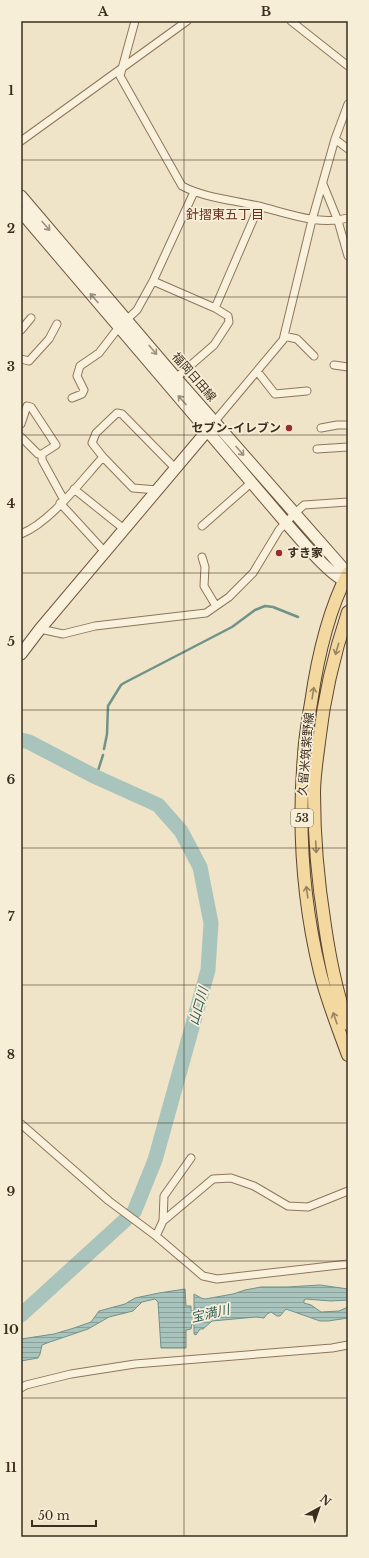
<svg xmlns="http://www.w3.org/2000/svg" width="369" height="1558" font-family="'Libre Baskerville','Noto Sans JP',serif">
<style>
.water{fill:url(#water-rules);stroke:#6f938a}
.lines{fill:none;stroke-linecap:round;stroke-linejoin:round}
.stream{stroke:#6f938a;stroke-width:2.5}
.river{stroke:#a9c4bc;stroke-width:15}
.street-casing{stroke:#8d765c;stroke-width:9}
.secondary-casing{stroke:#6f573f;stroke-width:13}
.primary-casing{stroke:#5b4430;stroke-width:14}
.street{stroke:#faf1dc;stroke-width:7}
.secondary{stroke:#faf1dc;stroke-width:11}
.primary{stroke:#f3d9a0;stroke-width:12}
.oneway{stroke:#9c907e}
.oneway2{stroke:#988460}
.grid{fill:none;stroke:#3d2e20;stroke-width:1;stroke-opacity:0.55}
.poi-dot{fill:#9e2a2b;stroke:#f7eed8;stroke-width:1.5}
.labels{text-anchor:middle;stroke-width:3.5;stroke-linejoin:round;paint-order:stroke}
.shield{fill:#f7eed8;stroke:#756857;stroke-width:1}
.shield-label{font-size:11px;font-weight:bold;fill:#3d2e20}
.street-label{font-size:12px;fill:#3d2e20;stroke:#f7eed8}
.poi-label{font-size:12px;font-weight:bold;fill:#3d2e20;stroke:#f7eed8;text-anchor:end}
.neighbourhood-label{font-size:13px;fill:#6b2e1e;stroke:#f7eed8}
.water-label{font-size:13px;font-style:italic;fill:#2f5d5a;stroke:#f7eed8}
.neatline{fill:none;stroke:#3d2e20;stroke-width:1.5}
.grid-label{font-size:13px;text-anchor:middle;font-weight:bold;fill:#3d2e20}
</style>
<defs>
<pattern id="water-rules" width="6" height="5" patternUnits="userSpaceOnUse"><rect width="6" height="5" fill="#a9c4bc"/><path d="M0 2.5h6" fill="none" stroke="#8ba098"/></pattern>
</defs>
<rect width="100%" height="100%" fill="#f0e4c8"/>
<path class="water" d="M320,1285L348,1289V1300L331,1301L306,1299L304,1300V1303L311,1305L321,1312L339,1311L348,1307V1318L328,1321H320L286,1309L280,1316H277L271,1312L267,1314L264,1318L256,1317L212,1321L203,1329H200L196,1335L194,1334V1325L192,1324L191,1329L186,1330V1348H161L158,1302L155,1299L142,1302L133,1311L109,1317L88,1329L47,1343L42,1345L40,1354L38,1358L21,1361V1339L54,1334L74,1328L91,1322L99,1311L125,1304L135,1298L159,1293L185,1289L186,1306H191V1311H194V1294L201,1298L205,1299L233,1294L245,1290L261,1287H287Z"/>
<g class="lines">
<path class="stream" d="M104,749L107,734L108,706L121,685L124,683L232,627L255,610L265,606L273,607L298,617
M96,777L103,755"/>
<path class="river" d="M21,740L29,742L96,777L158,805L181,831L200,867L211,923L208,970L155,1160L134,1212L21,1315"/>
<g class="street-casing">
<path id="street" d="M135,21L120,76L182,186C205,198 233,200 258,206C287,213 318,226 348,218
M291,21L348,66
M335,139L348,149
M21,141L187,21
M323,184L338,221L348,256
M153,281L215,308L228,316L229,322L214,345L176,378
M215,308L259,206
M21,330L31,318
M284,336L297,339L314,356
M21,359L29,361L49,339L57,324
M334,365L348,367
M257,371L275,394L307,391
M72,398L82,394L84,390L77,376L80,366L99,353L119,327L137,310L153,281L194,192
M215,421L283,340L312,220L335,139L348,104
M21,424L27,406L31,407L56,445L42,454
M321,428L337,425H348
M21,437L38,454H42
M317,449L348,447
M42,454V460L64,500
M103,457L92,443L96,433L117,413L122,414L175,468
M74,489L124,529
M60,503L105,552
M202,526L252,482
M21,534C51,522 81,481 103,457L133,488L157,490
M202,557L205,567L204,586L216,606
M40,629L63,634L95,626L206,613L229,597L253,573L279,530L294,514L304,505L348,502
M21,1124L109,1201L156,1236L203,1276L217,1279L348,1264
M163,1221L213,1179L231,1178L254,1186L288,1206L308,1207L348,1191
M156,1236L163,1221L164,1196L191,1158
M21,1388L26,1385L71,1374L135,1364L332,1348L348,1345"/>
</g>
<g class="secondary-casing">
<path id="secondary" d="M21,196L176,378L348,574
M21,212L286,523C300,538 330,577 348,582
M21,654L40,629L212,425"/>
</g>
<g class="primary-casing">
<path id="primary" d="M348,573C328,611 317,661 311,703C308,720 305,738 304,755C298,826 303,902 320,972C327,1000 338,1028 348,1055
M348,612C334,654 324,697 319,742C317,759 314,776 314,793C314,838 318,882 325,926C330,960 336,992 348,1024"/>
</g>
<use href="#street" class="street"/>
<use href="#secondary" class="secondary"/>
<use href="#primary" class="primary"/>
</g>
<defs><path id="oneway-shaft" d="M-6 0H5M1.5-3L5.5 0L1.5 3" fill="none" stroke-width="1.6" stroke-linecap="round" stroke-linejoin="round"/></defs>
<g class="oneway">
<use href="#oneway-shaft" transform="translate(46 226) rotate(49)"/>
<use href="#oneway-shaft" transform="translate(94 298) rotate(-131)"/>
<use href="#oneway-shaft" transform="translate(153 350) rotate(50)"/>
<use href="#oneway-shaft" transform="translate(182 400) rotate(-131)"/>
<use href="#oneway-shaft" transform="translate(240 451) rotate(49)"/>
</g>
<g class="oneway2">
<use href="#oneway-shaft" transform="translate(337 649) rotate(106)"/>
<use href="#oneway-shaft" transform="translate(313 693) rotate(-81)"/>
<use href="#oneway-shaft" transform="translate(316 847) rotate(87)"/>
<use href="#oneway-shaft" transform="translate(307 892) rotate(-98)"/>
<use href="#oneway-shaft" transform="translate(335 1018) rotate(-109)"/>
</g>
<path class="grid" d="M184,21V1537M21,160H348M21,297H348M21,435H348M21,573H348M21,710H348M21,848H348M21,985H348M21,1123H348M21,1261H348M21,1398H348"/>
<g class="poi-dot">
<circle cx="289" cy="428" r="4"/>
<circle cx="279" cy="553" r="4"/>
</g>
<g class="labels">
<rect class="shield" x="291" y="809" width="22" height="18" rx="3"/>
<g class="shield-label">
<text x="302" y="822">53</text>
</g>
<g class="street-label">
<text transform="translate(194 377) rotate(49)" y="4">福岡日田線</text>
<text transform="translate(306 754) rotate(-85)" y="4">久留米筑紫野線</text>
</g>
<g class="poi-label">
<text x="281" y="432">セブン-イレブン</text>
<text x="287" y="557" text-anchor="start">すき家</text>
</g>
<g class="neighbourhood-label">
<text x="225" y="219">針摺東五丁目</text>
</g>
<g class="water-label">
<text transform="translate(198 1006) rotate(-74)" y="5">山口川</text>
<text transform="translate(210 1313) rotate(-13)" y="5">宝満川</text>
</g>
</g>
<rect width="369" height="1558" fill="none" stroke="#f7eed8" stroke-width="44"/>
<g transform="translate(319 1508) rotate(40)" stroke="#f7eed8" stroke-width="3" paint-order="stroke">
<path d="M0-3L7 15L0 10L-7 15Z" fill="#3d2e20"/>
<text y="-6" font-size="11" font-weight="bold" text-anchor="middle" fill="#3d2e20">N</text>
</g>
<path d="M32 1520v6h64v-6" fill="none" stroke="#3d2e20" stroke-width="2"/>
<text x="38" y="1520" font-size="12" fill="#3d2e20" stroke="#f7eed8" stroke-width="3" paint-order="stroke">50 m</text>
<rect x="22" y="22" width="325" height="1514" class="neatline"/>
<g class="grid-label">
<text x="103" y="16">A</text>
<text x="266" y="16">B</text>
<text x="11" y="95">1</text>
<text x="11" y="233">2</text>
<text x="11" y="371">3</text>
<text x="11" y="508">4</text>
<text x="11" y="646">5</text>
<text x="11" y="784">6</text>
<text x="11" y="921">7</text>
<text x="11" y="1059">8</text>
<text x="11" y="1196">9</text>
<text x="11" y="1334">10</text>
<text x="11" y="1472">11</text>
</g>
</svg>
